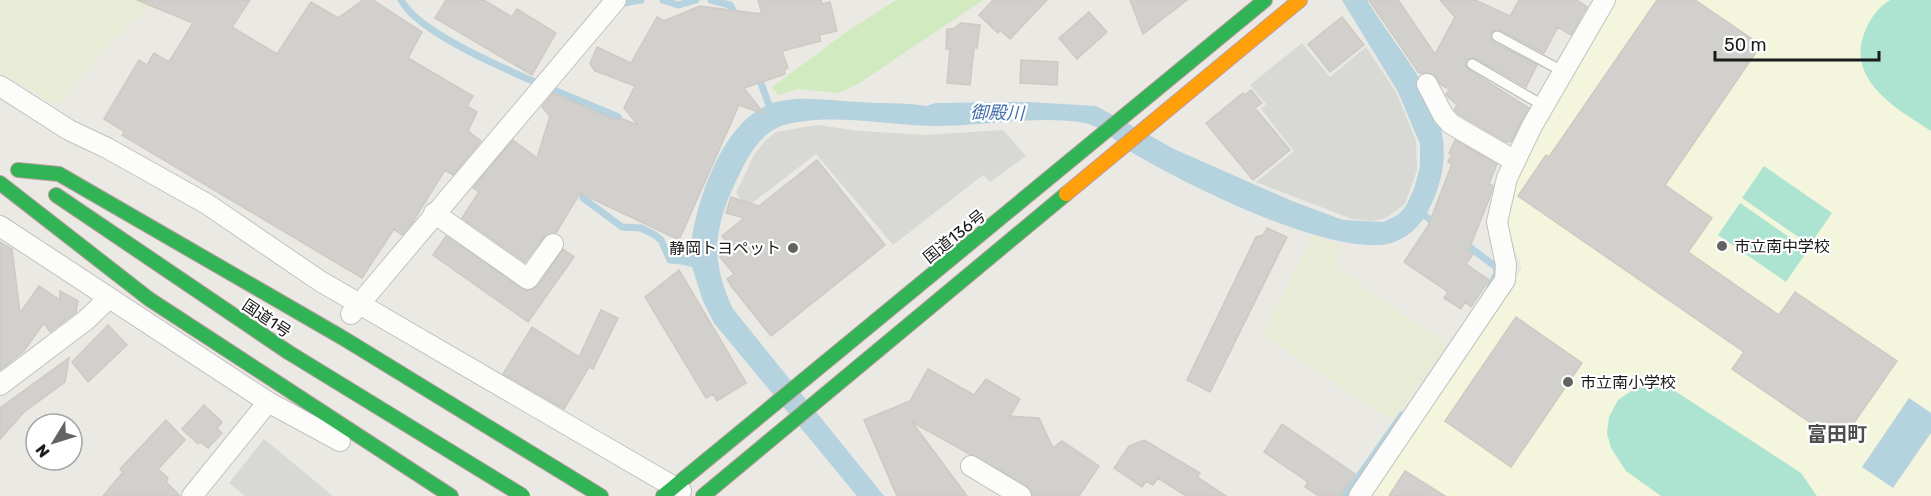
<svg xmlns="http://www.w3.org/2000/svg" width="1931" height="496" font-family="Rubik,'Noto Sans JP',sans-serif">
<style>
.education{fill:#f3f5dc}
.farmland{fill:#e8ebd5}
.grass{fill:#d2eac0}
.pitch{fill:#ade4d1}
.parking{fill:#d8d8d5}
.water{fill:#b5d2df}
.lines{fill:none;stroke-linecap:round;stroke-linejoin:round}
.stream{stroke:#b5d2df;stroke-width:7}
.building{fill:#d2d0cc;stroke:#cdcac4;stroke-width:1.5}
.lane-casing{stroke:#c2c2bf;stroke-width:12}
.street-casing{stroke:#c2c2bf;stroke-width:22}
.fast-casing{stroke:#c09ba2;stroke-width:16}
.slow-casing{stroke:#c09ba2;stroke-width:16}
.lane{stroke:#fcfcfb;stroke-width:9}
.street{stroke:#fcfcfb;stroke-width:20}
.fast{stroke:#30b455;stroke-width:14}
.slow{stroke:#ff9f0a;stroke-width:14}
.fast-bridge-casing{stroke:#c09ba2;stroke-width:16;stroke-linecap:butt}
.fast-bridge{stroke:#30b455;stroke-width:14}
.poi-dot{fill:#636361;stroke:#fff;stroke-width:2}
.labels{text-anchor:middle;stroke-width:4.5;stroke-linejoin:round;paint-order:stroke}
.street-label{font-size:16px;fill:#1b1b1b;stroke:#fff}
.poi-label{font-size:16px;fill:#1b1b1b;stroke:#fff;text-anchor:start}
.water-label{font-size:18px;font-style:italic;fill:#466fac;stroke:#fff}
.quarter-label{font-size:20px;font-weight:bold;fill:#4e4e4e;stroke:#fff}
</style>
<rect width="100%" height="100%" fill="#eae9e3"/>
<path class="education" d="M1611,0H1931V496H1371L1522,268L1506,224L1510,189Z"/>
<path class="farmland" d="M0,0H156L108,45L57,106L0,72Z
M1313,235L1341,245L1336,261L1338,269L1447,345L1393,421L1262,335Z"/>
<path class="grass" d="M896,0H983L858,84L838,93L799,89L778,95L772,87L845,33Z"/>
<path class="pitch" d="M1890,0H1931V131C1899,110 1849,83 1863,37C1868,21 1876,9 1890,0Z
M1764,166L1832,213L1810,245L1742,198Z
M1740,203L1808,250L1786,282L1718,235Z
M1653,384L1675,391L1801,473L1817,496H1661L1626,471L1611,448L1607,433L1609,417L1618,400L1637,387Z"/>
<path class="parking" d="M1302,43L1330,77L1366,47L1397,94L1416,141L1417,170L1405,204L1386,218L1372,221L1352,219L1256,182L1294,151L1261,109L1266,104L1250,85Z
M817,125L860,131L926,135L1003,130L1026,156L990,182L983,175L893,245L816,154L747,207L736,193L754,155L765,141L776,132Z
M264,439L333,496H245L229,483Z"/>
<path class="water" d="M1342,0H1367C1409,70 1473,122 1429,209C1421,226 1406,240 1387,244C1328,255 1191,187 1138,156C1121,147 1104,127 1085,123C1039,115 984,126 937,126C888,126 833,112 784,125C764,131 751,151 742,169C716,220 707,255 733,309L884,496H857L714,323L703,301L692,267L672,262V254L690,252C695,203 724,111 781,101C807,96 832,101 858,102C881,104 903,102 926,106L936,103L1029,102L1096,106L1174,149L1292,201L1343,220L1383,222L1398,215L1406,206L1414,189L1420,167V144L1398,92Z
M1909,398L1931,413V433L1893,488L1862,467Z"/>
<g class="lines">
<path class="stream" d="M401,0C423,43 570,95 618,117L613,127
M663,0L678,5L696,0
M711,0L730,5L737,17
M623,3L641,0
M758,75L772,113
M587,187L583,198L622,227L641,228L655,235L661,240L670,260L681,261
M1418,211L1438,225
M1464,243L1496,267L1497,273L1490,287
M1345,496L1402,415"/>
</g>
<path class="building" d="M137,0H250L232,27L277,54L311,2L338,18L363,0H373L422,32L408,58L473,96L467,106L477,112L468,131L481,141L453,175L445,170L412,223L402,235L394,229L362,278L122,135L125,132L104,119L139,60L147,65L154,53L169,62L193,23Z
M446,0H484L512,17L517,9L556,33L532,75L435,18Z
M758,0H821L822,4L830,2L837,31L819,35L821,41L782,51L788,68L784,70L785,74L744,88L764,114L739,105L679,240L580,193L556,233L544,237L525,262L462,218L479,192L473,188L513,140L537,158L550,116L542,107L553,93L618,121L620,118L638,125L624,108L635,86L595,71L590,64L597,47L631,63L657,17L664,21L700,6L762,14Z
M993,0H1047L1010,39L1000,30L998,33L979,15Z
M1130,0H1187L1143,34Z
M1369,0H1398L1435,54L1455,17L1440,0H1475L1510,16L1519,0H1577L1587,7L1571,35L1558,27L1544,53L1500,30L1491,32L1493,42L1537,65L1526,87L1475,58L1467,60L1465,65L1469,70L1529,108L1511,142H1506L1458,114L1454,110L1457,105L1446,95L1449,89L1441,85L1434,74L1419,73Z
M1657,0H1695L1761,45L1665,185L1712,218L1688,252L1779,315L1795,292L1897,361L1840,443L1732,369L1744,352L1518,196L1546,155L1549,157Z
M1089,12L1107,32L1077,59L1059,38Z
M1342,17L1364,45L1330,72L1308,44Z
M961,23L980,25L977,48H974L970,85L947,83L950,49H946L947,29H953Z
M1021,60L1058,62L1057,85L1020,83Z
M1251,90L1262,103L1255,108L1290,150L1253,180L1206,123L1243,93L1244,95Z
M1455,140L1497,164L1489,184L1493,186L1491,194L1468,252L1473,254L1466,264L1489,280L1471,307L1465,302L1461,309L1444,298L1448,292L1404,262L1428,226L1452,164L1448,162L1452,154L1449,153Z
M817,160L885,245L771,336L732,287L727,279L734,274L717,253L728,243L722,236L744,218L726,213L731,197L759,206Z
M1267,228L1287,237L1210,392L1187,380L1256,237L1263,235Z
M446,236L526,291L538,286L563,249L574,257L528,322L433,255Z
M0,242L12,249L20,313L39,286L60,300V291L78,301L76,312L50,332L44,323L23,352L0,370Z
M679,270L746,383L717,401L713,394L706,398L645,297Z
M601,310L618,318L593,369L589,367L564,409L503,374L532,327L579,357Z
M1516,317L1582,363L1511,467L1445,421Z
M108,325L127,345L88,382L72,362Z
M69,358L65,382L24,412L0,439V408Z
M928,369L974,395L986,379L1020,399L1010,416L1039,418L1053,448L1062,441L1099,466L1079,496H1033L1027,486L912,422L967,496H897L864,420L910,401Z
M204,405L222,422L217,428L222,433L208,448L200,442L198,444L182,429Z
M166,420L185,440L158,469L168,478L166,482L180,496H103L123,472L120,469Z
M1282,424L1355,474L1340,496H1319L1305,487L1308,482L1264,452Z
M1144,440L1200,473L1197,477L1226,496H1186L1158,478L1153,485L1146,481L1142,487L1114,468L1129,446Z
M1405,471L1445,496H1389Z"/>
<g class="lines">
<g class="lane-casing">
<path id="lane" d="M1497,36L1564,72
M1472,64L1544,106"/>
</g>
<g class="street-casing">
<path id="street" d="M1427,84L1443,115L1451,124L1515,161
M0,86L69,130L107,148L207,204L320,281L681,491
M434,213L528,279L553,244
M0,226L268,402L340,441
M351,314L616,0
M0,385L86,320L109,298
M971,466L1021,496
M192,496L268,402
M1359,496L1505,280L1506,265L1497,222L1507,178L1532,126L1605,0"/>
</g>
<g class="fast-casing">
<path id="fast" d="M18,170L59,174L343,338L601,496
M0,183L149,299L451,496
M56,195L288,352
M663,496L1265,0
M703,496L1066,194"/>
</g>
<g class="slow-casing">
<path id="slow" d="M1066,194L1300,0"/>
</g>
<use href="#lane" class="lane"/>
<use href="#street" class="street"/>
<use href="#fast" class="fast"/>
<use href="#slow" class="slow"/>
<g class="fast-bridge-casing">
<path id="fast-bridge" d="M288,352L523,496"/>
</g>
<use href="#fast-bridge" class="fast-bridge"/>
</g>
<g class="poi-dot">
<circle cx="1722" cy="246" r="6"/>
<circle cx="793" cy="248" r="6"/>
<circle cx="1568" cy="382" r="6"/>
</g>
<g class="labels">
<g class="street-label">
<text transform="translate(954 236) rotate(-39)" y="6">国道136号</text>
<text transform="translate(267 318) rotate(34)" y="6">国道1号</text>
</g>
<g class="poi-label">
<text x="1734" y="252">市立南中学校</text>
<text x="781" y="254" text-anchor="end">静岡トヨペット</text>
<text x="1580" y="388">市立南小学校</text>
</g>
<g class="water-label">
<text transform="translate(997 113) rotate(1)" y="6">御殿川</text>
</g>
<g class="quarter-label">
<text x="1837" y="441">富田町</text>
</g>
</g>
<g transform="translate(54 442) rotate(232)"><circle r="28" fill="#ffffff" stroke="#a4a4a4" stroke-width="1.5"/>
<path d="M0-4.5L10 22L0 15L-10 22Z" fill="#636361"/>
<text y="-9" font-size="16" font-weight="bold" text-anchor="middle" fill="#1b1b1b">N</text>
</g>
<path d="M1715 51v9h164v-9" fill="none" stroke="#1b1b1b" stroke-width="3"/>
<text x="1724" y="51" font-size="18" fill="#1b1b1b" stroke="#ffffff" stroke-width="4.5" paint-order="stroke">50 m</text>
</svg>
